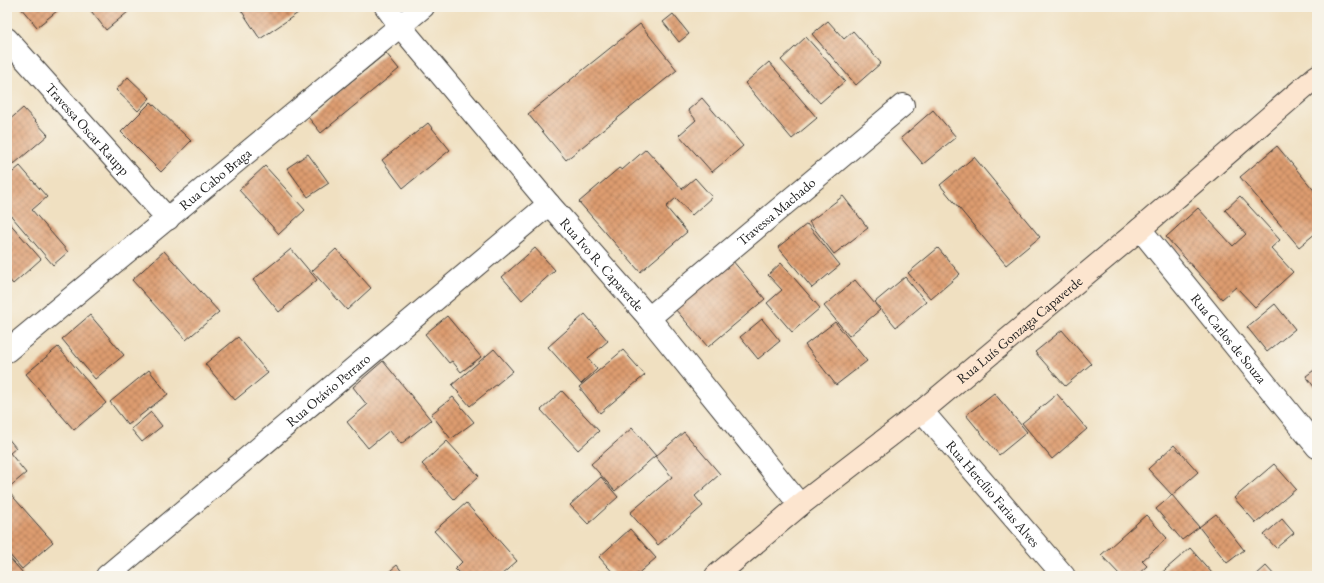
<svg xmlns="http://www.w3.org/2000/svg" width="1324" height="583" font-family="'EB Garamond',serif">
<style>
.building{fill:url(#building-cross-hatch)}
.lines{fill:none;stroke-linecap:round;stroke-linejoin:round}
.street-casing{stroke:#3c3935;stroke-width:24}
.secondary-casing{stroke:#3c3935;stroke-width:24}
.street{stroke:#fff;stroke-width:22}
.secondary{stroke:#fce5cf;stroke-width:22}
.labels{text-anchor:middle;stroke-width:4;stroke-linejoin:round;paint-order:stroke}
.street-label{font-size:14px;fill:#1c1c1c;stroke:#f7f3e8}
</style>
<defs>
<pattern id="building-cross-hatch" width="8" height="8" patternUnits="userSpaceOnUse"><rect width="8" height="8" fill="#dd9c6f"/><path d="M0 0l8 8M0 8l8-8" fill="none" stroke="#b27e5a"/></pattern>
</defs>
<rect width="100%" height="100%" fill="#f7f3e8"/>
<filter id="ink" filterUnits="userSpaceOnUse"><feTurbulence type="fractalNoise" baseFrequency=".025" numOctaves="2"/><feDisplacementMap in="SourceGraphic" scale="8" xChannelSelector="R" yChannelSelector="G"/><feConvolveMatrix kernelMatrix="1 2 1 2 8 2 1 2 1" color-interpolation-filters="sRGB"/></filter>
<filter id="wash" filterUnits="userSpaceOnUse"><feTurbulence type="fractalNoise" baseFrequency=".012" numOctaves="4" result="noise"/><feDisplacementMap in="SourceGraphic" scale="16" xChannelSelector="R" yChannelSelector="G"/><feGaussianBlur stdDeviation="0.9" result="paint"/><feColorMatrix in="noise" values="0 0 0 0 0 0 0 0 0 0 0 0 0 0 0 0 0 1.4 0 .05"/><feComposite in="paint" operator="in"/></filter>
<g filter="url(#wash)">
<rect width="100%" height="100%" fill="#f0e0c1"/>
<g id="blocks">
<path class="building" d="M20,7H62L37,27Z
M88,7H124L128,12L106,30Z
M239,7H294L298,13L260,39Z
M673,14L689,34L679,42L663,22Z
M828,21L844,39L853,31L881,63L856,85L812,34Z
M640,24L677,70L566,160L528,114Z
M806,37L845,81L820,103L781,60Z
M386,53L399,69L321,133L308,117Z
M769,62L817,118L792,139L745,83Z
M128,77L150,98L138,111L116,90Z
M702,98L743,146L712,172L679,135L696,120L688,110Z
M151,102L191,141L161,172L121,132Z
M23,108L48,135L14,164L7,156V122Z
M933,110L956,137L923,164L901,138Z
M428,123L450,150L403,188L382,160Z
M1277,146L1317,194V232L1299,247L1240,177Z
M646,149L682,189L695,178L712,197L692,215L676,198L666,207L687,232L640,272L579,202L619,168L622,170Z
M308,154L329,183L308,197L287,168Z
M974,157L1040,237L1006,265L940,185Z
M20,166L47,197L32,210L68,252L53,265L7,211V177Z
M265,166L305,210L279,234L239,190Z
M843,196L868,228L834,254L809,222Z
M1240,196L1280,240L1271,248L1293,272L1255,307L1236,287L1222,299L1166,237L1198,208L1233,246L1246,234L1225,210Z
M7,220L41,259L13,284L7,277Z
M807,224L840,265L812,288L778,247Z
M535,248L555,270L522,300L502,277Z
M938,248L960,274L931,299L908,273Z
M291,249L317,280L279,312L253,280Z
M336,249L371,288L347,310L312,271Z
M164,251L219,312L186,340L132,280Z
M732,260L765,299L708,347L675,309Z
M781,263L820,308L792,332L767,303L782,290L768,275Z
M905,277L926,302L896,327L875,302Z
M855,280L880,310L849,336L824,306Z
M1275,304L1295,329L1267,352L1247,327Z
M585,314L608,341L588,358L597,369L581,384L548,347Z
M90,315L124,355L95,379L62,339Z
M447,316L481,357L461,372L452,361L449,363L425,334Z
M762,319L780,341L758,359L740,337Z
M835,322L867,361L836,385L805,345Z
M1062,330L1091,364L1065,386L1035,352Z
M238,337L268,373L235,400L205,364Z
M58,347L106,403L74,430L26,374Z
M494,349L513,371L470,406L452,385Z
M623,350L645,375L600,413L579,387Z
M383,361L431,420L401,444L390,430L368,448L347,422L367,405L353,387Z
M1317,368V391L1306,376Z
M149,370L168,394L128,425L110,402Z
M562,391L599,431L578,450L541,410Z
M994,393L1027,432L999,455L966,415Z
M1057,394L1087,429L1052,459L1022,423Z
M453,397L474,422L451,439L431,414Z
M151,412L162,426L142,442L131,429Z
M632,428L656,456L684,432L720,474L695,496L703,506L658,545L630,513L672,477L655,456L615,491L591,464Z
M7,437L16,448L10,453L26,473L8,488L7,486Z
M447,441L479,476L454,499L422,464Z
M1174,445L1198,472L1172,495L1148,469Z
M1274,464L1296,489L1256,523L1234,498Z
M601,477L618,497L588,524L570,505Z
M7,490L53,542L22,569L7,552Z
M1172,495L1199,527L1216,514L1244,550L1227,563L1199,527L1182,540L1156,509Z
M466,503L517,561L500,576H462L455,569L462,562L434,531Z
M1146,515L1167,538L1142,561L1147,566L1136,576H1121L1101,555Z
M1282,519L1294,533L1276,548L1264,535Z
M630,529L656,558L635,576H616L599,557Z
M1190,548L1212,573L1209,576H1158Z
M7,555L23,573L20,576H7Z
M397,565L405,576H384Z
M1266,566L1275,576H1255Z"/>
</g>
</g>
<g filter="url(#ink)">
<use href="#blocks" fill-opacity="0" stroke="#3c3935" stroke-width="1"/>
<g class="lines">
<g class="street-casing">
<g id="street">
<path id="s1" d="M386,7L400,26L549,204L649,318L800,505"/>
<path id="s2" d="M7,39L168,219"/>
<path id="s3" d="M1140,229L1317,447"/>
<path id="s4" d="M649,318L903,105"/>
<path id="s5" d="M7,351L423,7"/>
<path id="s6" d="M922,411L1064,576"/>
<path id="s7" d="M107,576L549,204"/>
</g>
</g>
<g class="secondary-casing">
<g id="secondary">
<path id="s8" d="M716,576L800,505L922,411L1140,229L1317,76"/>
</g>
</g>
<use href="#street" class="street"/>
<use href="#secondary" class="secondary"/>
</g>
</g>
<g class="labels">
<g class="street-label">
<text dy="5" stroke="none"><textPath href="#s2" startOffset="121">Travessa Oscar Raupp</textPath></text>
<text dy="5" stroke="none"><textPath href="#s5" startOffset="270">Rua Cabo Braga</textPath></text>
<text dy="5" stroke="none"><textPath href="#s4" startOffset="166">Travessa Machado</textPath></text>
<text dy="5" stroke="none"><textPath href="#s1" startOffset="336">Rua Ivo R. Capaverde</textPath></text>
<text dy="5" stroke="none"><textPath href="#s8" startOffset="391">Rua Luís Gonzaga Capaverde</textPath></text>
<text dy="5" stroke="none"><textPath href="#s3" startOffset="141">Rua Carlos de Souza</textPath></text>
<text dy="5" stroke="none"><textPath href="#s7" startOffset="289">Rua Otávio Perraro</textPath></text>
<text dy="5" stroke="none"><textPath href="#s6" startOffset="109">Rua Hercílio Farias Alves</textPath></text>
</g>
</g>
<rect width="1324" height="583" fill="none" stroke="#f7f3e8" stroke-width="24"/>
</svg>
